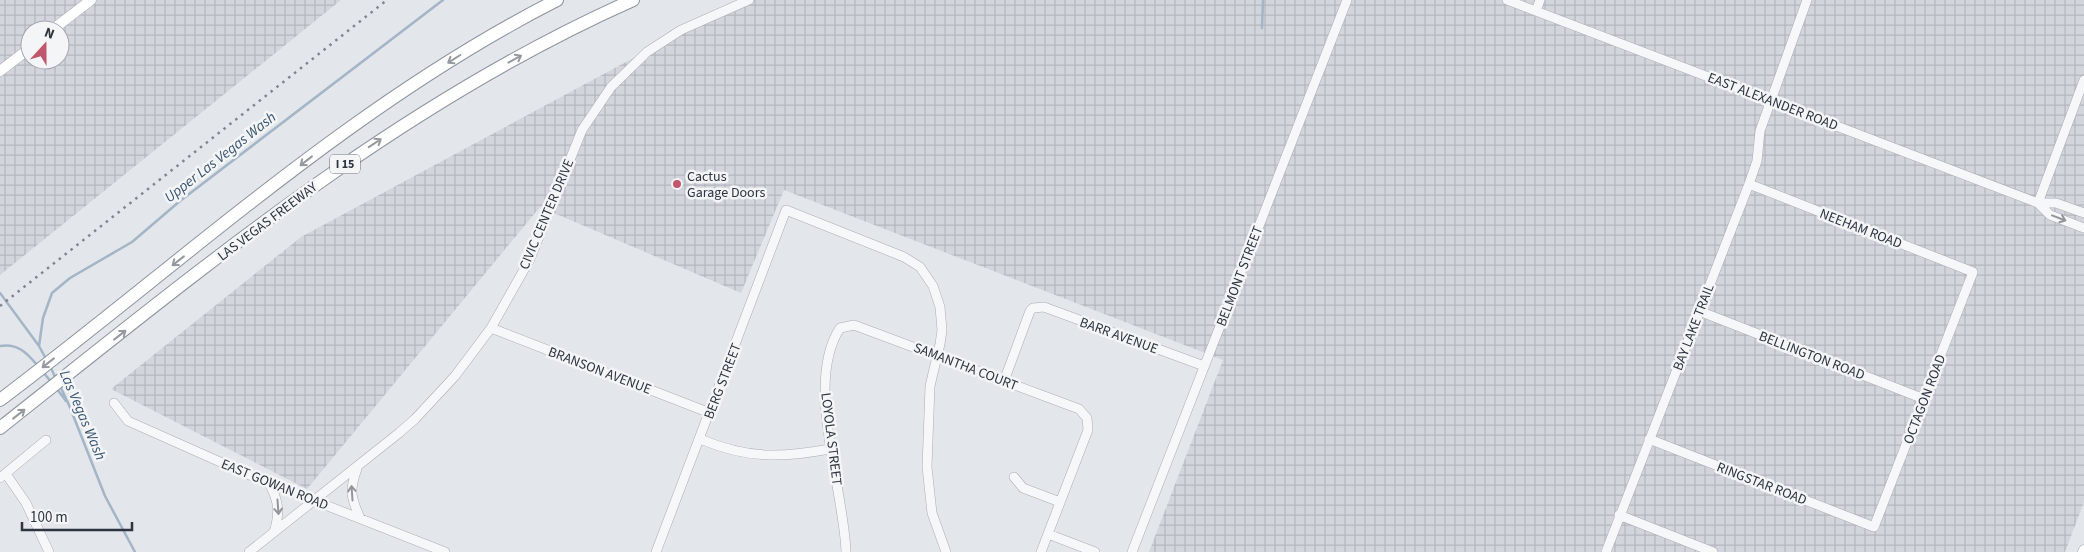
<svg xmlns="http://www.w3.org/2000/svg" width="2084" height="552" font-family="'Source Sans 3',sans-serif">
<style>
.industrial{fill:url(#industrial-grid);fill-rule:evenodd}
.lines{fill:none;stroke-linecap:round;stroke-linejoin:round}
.stream{stroke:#a3b5c6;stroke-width:2.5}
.minor-casing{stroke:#a9adb4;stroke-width:10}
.major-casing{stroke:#a4abb4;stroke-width:11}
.highway-casing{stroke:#8c949f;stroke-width:14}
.minor{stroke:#f6f7f9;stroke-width:9}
.major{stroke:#fff;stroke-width:10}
.highway{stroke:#fff;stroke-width:12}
.rail{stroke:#7f8692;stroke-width:2.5;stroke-dasharray:2.5 5;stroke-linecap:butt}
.oneway{stroke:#969aa0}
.oneway2{stroke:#92969c}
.poi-dot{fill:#c0576a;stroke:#f3f5f7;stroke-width:2}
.labels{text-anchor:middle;stroke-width:5;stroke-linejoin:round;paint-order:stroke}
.shield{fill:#f3f5f7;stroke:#686f77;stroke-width:1}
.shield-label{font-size:12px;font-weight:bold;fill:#2d3540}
.street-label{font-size:14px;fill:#2d3540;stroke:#f3f5f7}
.poi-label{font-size:14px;fill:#2d3540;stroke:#f3f5f7;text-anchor:start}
.water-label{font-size:15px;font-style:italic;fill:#3b5570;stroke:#f3f5f7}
</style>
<defs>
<pattern id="industrial-grid" width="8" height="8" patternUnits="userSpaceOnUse" patternTransform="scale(1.25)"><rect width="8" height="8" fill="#d2d5dc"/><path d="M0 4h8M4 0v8" fill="none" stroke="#b5b7be"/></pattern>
</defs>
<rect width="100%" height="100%" fill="#e3e6ea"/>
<path class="industrial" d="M0,0H341L0,275ZM30,30H60V60H30Z
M741,0H2084V502L2065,552H1149L1223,360L784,190L741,293L540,207L307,489L111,389L301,237Z"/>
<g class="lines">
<path class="stream" d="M1262,28L1263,0
M0,293L39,346L46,359
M0,346C18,343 27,353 38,366
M39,346L43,318L52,293L70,278L132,242L180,201L443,0
M50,366L56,379
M43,372L52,383
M60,386L69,405L105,496L135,552
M57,389L66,401"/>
<g class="minor-casing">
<path id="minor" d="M1507,0L2038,203H2056L2084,213
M1536,11L1540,0
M2038,203L2084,80
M2038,203L2050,215L2084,228
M1699,311L1924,399
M491,328L710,413
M1004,381L1030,311L1033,308L1044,307L1204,366
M114,403L128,421L254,477L445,552
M700,439C748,459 780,458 830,449
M1649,439L1874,527L1973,272L1749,184
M357,469C349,490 351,498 360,518
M6,474L26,503L49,552
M1014,477L1023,488L1060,502
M0,478L46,440
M269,483C279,501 280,513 274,532
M1619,515L1713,552
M1048,534L1095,552
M249,552L399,433L415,419L455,376L491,328L530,259L582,130L611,87L647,52L681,30L749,0
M656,552L786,210L904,257L920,267L933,286L940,307L942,330L940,344L930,386L927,467L932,513L946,552
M846,552C844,488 804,383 840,328L854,325L1079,409L1087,418L1088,430L1041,552
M1132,552L1347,0
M1606,552L1749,184L1757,161L1760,131L1807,0"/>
</g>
<g class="major-casing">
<path id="major" d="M52,30L91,0
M0,71L30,48
M2083,552L2084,550"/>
</g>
<g class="highway-casing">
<path id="highway" d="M0,400C182,263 352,104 557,0
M0,428C200,270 398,104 633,0"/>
</g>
<use href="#minor" class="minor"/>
<use href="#major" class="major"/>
<use href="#highway" class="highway"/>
<path class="rail" d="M0,306L387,0"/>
</g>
<defs><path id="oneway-shaft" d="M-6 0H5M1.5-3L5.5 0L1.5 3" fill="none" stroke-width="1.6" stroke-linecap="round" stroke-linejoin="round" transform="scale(1.25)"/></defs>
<g class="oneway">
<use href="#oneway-shaft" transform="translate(454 59) rotate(148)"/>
<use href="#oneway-shaft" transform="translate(515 59) rotate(-29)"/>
<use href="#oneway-shaft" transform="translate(375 143) rotate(-33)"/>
<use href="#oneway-shaft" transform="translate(306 161) rotate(142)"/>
<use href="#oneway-shaft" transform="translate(178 261) rotate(142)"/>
<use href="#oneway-shaft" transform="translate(120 335) rotate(-38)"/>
<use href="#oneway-shaft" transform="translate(48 363) rotate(142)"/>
<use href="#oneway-shaft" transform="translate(19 414) rotate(-38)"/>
</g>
<g class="oneway2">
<use href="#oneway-shaft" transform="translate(2059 218) rotate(21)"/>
<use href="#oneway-shaft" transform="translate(352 493) rotate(-94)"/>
<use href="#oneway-shaft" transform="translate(278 507) rotate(86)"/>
</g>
<circle class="poi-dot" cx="677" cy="184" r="5"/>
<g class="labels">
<rect class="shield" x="330" y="154.5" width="30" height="19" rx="4"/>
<g class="shield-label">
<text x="345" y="168">I 15</text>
</g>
<g class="street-label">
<text transform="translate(1773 101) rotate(21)" y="5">EAST ALEXANDER ROAD</text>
<text transform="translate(546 214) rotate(-67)" y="5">CIVIC CENTER DRIVE</text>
<text transform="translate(267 221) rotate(-37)" y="5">LAS VEGAS FREEWAY</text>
<text transform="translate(1861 228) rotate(21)" y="5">NEEHAM ROAD</text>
<text transform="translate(1239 276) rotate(-69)" y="5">BELMONT STREET</text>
<text transform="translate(1693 327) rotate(-69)" y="5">BAY LAKE TRAIL</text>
<text transform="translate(1119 335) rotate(20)" y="5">BARR AVENUE</text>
<text transform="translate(1812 355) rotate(21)" y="5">BELLINGTON ROAD</text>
<text transform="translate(966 366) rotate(21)" y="5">SAMANTHA COURT</text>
<text transform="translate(600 370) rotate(21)" y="5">BRANSON AVENUE</text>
<text transform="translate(722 381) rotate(-69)" y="5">BERG STREET</text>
<text transform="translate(1924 399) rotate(-69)" y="5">OCTAGON ROAD</text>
<text transform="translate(832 439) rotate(83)" y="5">LOYOLA STREET</text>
<text transform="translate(1762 483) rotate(21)" y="5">RINGSTAR ROAD</text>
<text transform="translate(275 484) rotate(22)" y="5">EAST GOWAN ROAD</text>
</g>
<g class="poi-label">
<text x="687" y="181">Cactus<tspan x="687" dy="16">Garage Doors</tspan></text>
</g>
<g class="water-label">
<text transform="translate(220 157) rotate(-38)" y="5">Upper Las Vegas Wash</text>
<text transform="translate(83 415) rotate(67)" y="5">Las Vegas Wash</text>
</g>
</g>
<g transform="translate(45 45) rotate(21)"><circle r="24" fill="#f3f5f7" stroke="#a4a8ae"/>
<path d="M0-4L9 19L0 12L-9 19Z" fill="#c0576a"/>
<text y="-8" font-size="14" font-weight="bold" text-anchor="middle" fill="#2d3540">N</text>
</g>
<path d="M22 522v8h110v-8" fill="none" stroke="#2d3540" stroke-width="2.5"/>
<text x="30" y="522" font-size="15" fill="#2d3540" stroke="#f3f5f7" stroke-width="4" paint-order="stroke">100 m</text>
</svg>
